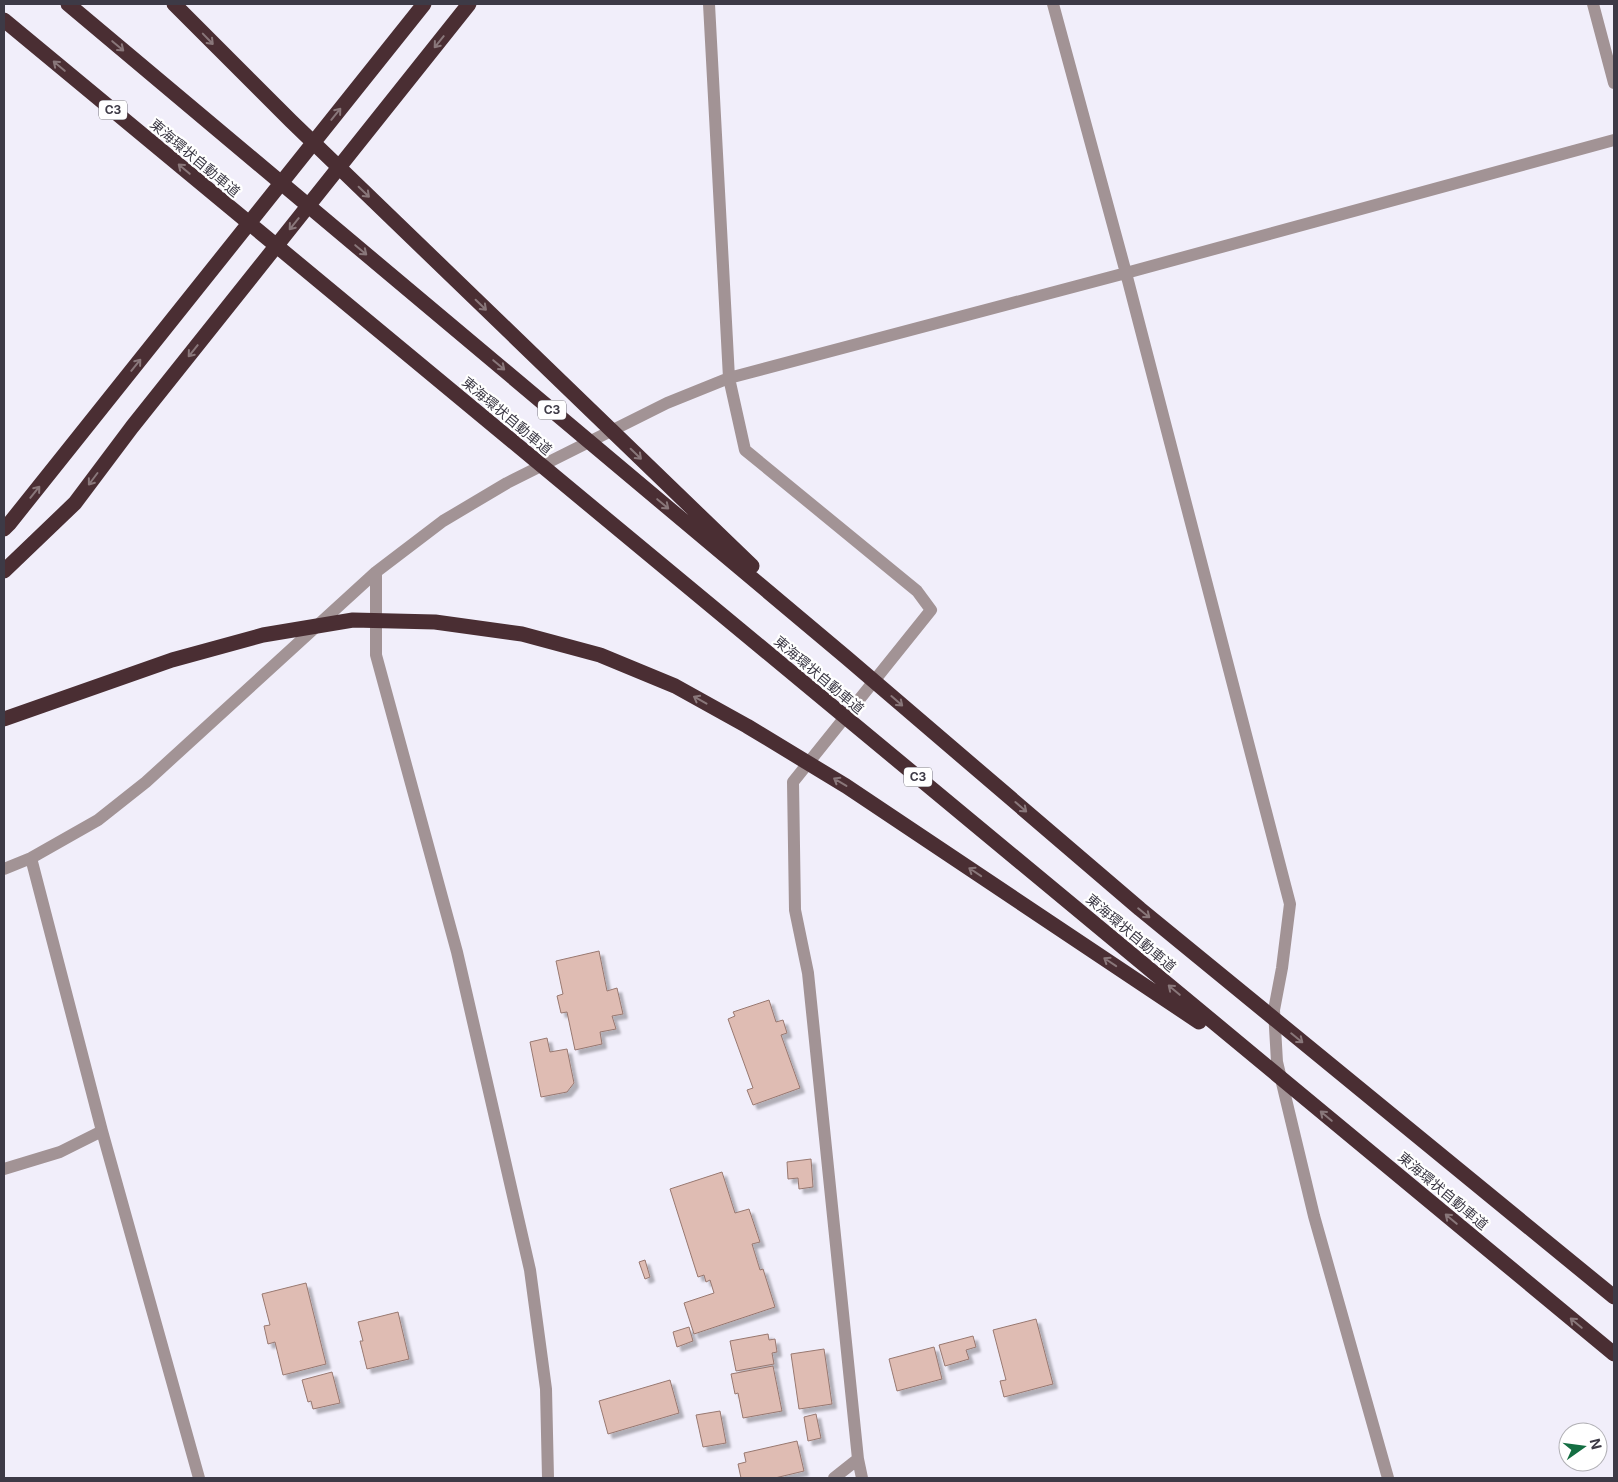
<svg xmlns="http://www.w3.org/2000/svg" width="1618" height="1482" font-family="Inter,'Noto Sans JP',sans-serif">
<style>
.building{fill:#dfbcb3;stroke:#987870;filter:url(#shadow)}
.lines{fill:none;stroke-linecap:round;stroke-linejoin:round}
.minor{stroke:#a29395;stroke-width:12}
.highway{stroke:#4a2e33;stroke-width:15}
.oneway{stroke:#89777a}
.labels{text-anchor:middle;stroke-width:4.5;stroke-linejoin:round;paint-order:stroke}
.shield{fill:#fff;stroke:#77757e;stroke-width:1}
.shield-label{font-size:12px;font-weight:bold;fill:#3d3a46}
.street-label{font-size:14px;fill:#3d3a46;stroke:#fff}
</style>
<defs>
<filter id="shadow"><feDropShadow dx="4.5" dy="4.5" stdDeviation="1" flood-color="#0004"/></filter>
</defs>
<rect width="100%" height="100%" fill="#f1eefa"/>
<path class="building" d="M599,951L607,991L617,988L623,1014L612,1016L616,1029L600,1032L602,1044L575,1050L567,1012L561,1013L557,996L563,994L556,961Z
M769,1000L776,1022L783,1020L787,1033L781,1035L800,1088L753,1105L747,1090L753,1088L728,1019L735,1016L733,1012Z
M547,1038L550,1052L567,1049L574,1083L567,1092L541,1097L530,1042Z
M811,1159L813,1187L799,1189L798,1178L788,1179L787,1162Z
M722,1172L735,1213L749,1209L760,1242L752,1244L760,1270L763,1269L775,1307L694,1334L684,1303L714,1293L710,1280L706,1282L704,1275L698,1277L670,1189Z
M645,1260L650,1277L645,1279L639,1262Z
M306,1283L326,1364L283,1375L275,1342L268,1344L264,1326L270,1325L262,1294Z
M398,1312L409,1359L367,1369L360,1341H363L358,1322Z
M1036,1319L1053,1384L1004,1397L1000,1381L1006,1380L993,1330Z
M689,1327L693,1341L677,1347L673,1332Z
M768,1334L769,1340L775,1339L777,1352L772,1353L774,1364L736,1371L730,1341Z
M973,1336L976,1347L966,1350L969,1359L945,1366L939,1345Z
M934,1347L942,1379L897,1391L889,1359Z
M824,1349L832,1404L799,1409L791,1354Z
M773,1366L782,1411L743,1418L738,1393L735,1394L731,1374Z
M332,1372L340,1403L313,1409L311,1401L308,1402L302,1380Z
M670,1380L679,1413L608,1434L599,1401Z
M720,1411L726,1443L703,1447L696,1415Z
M816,1414L821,1438L808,1441L804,1417Z
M797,1441L804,1471L775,1478H741L738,1464L746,1462L744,1453Z"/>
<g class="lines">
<path class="minor" d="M709,4L729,378L745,450L917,591L931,610L793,782L795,910L808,973L858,1459L862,1478
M1053,4L1126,273L1290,904L1282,968L1274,1010L1277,1062L1314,1216L1388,1478
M1593,4L1614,83
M376,572V655L457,952L530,1270L546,1389L548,1478
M31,858L102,1131L199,1478
M4,869L31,858L98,820L146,782L376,572L443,521L507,483L667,403L729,378L1126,273L1614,140
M4,1169L60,1152L102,1131
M834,1478L858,1459"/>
<path class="highway" d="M68,4L847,658L1140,909L1614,1297
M174,4L291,121L752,566
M4,20L1614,1354
M4,529L9,524L424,4
M4,571L75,503L132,427L469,4
M4,719L172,660L263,635L353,620L435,622L522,634L600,655L675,686L747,726L846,786L1199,1022"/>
</g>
<defs><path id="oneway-shaft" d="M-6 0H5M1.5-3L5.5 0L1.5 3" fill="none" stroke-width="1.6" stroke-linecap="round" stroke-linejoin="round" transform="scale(1.25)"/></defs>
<g class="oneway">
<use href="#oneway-shaft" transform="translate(208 39) rotate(46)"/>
<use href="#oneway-shaft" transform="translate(439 42) rotate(129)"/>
<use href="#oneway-shaft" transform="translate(118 46) rotate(40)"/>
<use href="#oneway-shaft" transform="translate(59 66) rotate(-140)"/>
<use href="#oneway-shaft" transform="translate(336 114) rotate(-51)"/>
<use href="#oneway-shaft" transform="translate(184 169) rotate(-140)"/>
<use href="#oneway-shaft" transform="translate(364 192) rotate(44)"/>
<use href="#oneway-shaft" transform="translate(294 224) rotate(129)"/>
<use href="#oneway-shaft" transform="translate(361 250) rotate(40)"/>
<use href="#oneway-shaft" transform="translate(481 305) rotate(44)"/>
<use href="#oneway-shaft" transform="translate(193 351) rotate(129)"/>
<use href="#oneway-shaft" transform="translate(136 365) rotate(-51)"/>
<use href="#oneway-shaft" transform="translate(499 365) rotate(40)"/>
<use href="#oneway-shaft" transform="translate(636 454) rotate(44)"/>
<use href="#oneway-shaft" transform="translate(93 479) rotate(127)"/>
<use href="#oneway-shaft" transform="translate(35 492) rotate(-51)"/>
<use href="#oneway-shaft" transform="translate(663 504) rotate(40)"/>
<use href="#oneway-shaft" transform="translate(700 700) rotate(-151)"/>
<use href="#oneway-shaft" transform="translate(897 701) rotate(41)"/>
<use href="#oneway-shaft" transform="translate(840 782) rotate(-149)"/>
<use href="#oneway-shaft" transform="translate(1021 807) rotate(41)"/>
<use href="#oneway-shaft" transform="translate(975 872) rotate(-146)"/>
<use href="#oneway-shaft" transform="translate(1144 913) rotate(39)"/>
<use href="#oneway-shaft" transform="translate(1110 962) rotate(-146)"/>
<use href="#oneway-shaft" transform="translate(1174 990) rotate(-140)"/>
<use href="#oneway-shaft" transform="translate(1297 1038) rotate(39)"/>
<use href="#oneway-shaft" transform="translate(1326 1116) rotate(-140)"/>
<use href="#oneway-shaft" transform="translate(1451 1219) rotate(-140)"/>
<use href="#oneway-shaft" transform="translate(1576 1323) rotate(-140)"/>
</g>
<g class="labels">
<g class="shield">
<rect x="99" y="100.5" width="28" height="19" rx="4"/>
<rect x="538" y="400.5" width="28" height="19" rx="4"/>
<rect x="904" y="767.5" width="28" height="19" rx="4"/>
</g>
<g class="shield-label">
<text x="113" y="114">C3</text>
<text x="552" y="414">C3</text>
<text x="918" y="781">C3</text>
</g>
<g class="street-label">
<text transform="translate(195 158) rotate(40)" y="5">東海環状自動車道</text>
<text transform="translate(507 416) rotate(40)" y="5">東海環状自動車道</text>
<text transform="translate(819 675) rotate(40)" y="5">東海環状自動車道</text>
<text transform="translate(1131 933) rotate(40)" y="5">東海環状自動車道</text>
<text transform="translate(1443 1191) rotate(40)" y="5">東海環状自動車道</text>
</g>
</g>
<rect width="1618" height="1482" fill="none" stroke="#3d3a46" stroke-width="10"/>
<g transform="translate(1583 1447) rotate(76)"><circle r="24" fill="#ffffff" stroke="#b1b0b5"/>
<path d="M0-4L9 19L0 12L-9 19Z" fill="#146e42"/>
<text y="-8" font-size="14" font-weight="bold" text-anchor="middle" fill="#3d3a46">N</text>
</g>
</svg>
